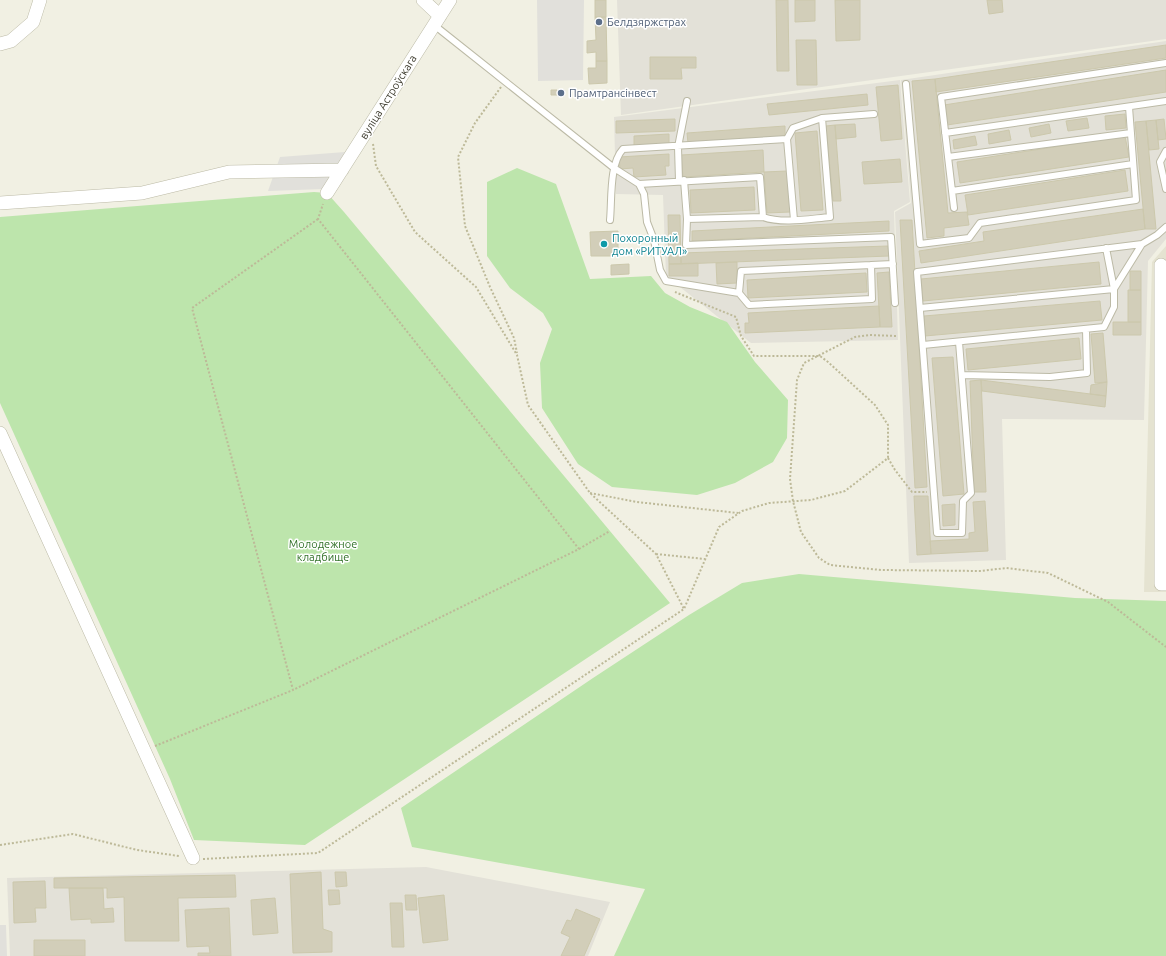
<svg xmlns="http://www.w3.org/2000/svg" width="1166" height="956" font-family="Ubuntu,sans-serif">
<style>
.residential{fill:#e5e3d1}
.industrial{fill:#e3e1d8}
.green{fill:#bde5ac}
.parking{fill:#e1e0db}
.building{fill:#d2ceb9;stroke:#ccc8ac}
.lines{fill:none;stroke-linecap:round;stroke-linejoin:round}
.service-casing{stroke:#bcbaa6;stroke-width:8}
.minor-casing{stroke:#bcbaa6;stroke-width:14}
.path{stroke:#bdb998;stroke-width:2;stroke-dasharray:2 2;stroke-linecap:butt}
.service{stroke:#fff;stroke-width:6}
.minor{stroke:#fff;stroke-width:13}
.service-dot{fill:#5c6f8a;stroke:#fff;stroke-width:1.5}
.culture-dot{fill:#0f9aa8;stroke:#fff;stroke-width:1.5}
.labels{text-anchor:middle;stroke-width:3;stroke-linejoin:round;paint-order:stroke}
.service-label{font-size:11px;fill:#4e5e75;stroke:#fff;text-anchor:start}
.street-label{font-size:11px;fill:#424033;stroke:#fff}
.culture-label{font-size:11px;fill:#0d838f;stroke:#fff;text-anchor:start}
.park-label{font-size:11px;fill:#327129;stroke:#fff}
</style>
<rect width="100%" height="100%" fill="#f1f0e3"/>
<path class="residential" d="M1166,246V592H1144L1152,262Z"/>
<path class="industrial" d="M617,0H1166V39L621,115Z
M1166,41V239L1148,261L1144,420L1002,419L1006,560L909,563L895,212L911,203L901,80Z
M900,80L910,202L894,211L898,340L751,343L666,276L663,195L616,194L614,117Z
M426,867L610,902L588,956H10L7,878Z"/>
<path class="green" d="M517,168L556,184L590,279L651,276L665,293L690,307L727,322L755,362L788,400L787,438L773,462L735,483L697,495L612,487L578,464L542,408L540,363L552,329L543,313L510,288L487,256V182Z
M314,192L327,193L344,212L670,603L305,845L194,840L170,779L0,403V217Z
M799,574L1075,598L1166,601V956H614L645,889L412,847L401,808L593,678L689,615L742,583Z"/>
<path class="parking" d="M537,0H584L583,80L538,81Z
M345,152L324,189L268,191L280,157Z
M0,925H6L7,956H0Z"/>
<path class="building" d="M595,0H606V17H595Z
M776,0H788L789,71H777Z
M795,0H815V21L795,22Z
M835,0H860V40L836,41Z
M987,0H1002L1003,12L989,14Z
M595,17H606L607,61H596V52L587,53V41L596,40Z
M796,40H816L817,85H797Z
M1166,45V58L936,92L935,79Z
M650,57H696V68H681L682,79H650Z
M596,61H607V83L589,84L588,68H596Z
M1166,70V92L947,125L944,105Z
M935,79L948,213L967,212L969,225L944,228V236L927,238L912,81Z
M898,85L902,139L881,141L876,87Z
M551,90H557V95H551Z
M558,90H564V95H558Z
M867,94L868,105L769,115L767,104Z
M1125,114L1126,128L1106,130L1105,116Z
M1087,118L1089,128L1068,131L1066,121Z
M675,119V131L616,133V121Z
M1164,119L1166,139L1158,140L1156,120Z
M1156,120L1159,149L1149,150L1146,121Z
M1146,121L1156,229H1145L1135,122Z
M855,124L856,137L836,139L835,125Z
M1049,124L1051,133L1031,137L1029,128Z
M835,125L841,201H833L826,126Z
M785,126V136L688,143L687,133Z
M1009,130L1011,140L989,144L988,134Z
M817,131L823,210L801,211L795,133Z
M669,134V144L634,146V136Z
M975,136L977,145L954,149L953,140Z
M1125,136L1129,157L960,183L957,162Z
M763,150L764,172L683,177L681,155Z
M669,154V166H665L666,175L634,177L633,168L620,169L619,157Z
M900,159L902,182L864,184L862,162Z
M1125,170L1128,191L968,215L965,195Z
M787,171L790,212L767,213L764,172Z
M754,187L755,210L691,213L690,190Z
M1143,209L1145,229L921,263L919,251L984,241L983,232Z
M668,215H680L681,264H669Z
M900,220H912L927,487L915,488Z
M889,221V231L692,241V231Z
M618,231V256H591L590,232Z
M888,246L889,256L681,264V253Z
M737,262V283L717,284L716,263Z
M1099,262L1101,284L923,301L921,279Z
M698,263V276H669V264Z
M629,264V274L611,275V265Z
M1130,271H1141V290H1130Z
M889,272L892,327H880L877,273Z
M866,273L867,292L748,298L747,280Z
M1128,290H1141V322H1128Z
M1100,301L1102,320L925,336L924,316Z
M879,306L880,327L745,333V323H749L748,313Z
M1113,322H1141V335H1113Z
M1103,333L1107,382L1095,383L1091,334Z
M1079,338L1081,359L968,370L966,349Z
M953,357L964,494L943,496L932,358Z
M981,380L1106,396L1105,407L982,391Z
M981,380L986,492H974L970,381Z
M1107,382L1106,396L1090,394L1091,385Z
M914,496H928L931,554L917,555Z
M985,501L988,551L931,554L930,541L969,539V533L975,532L973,502Z
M955,504V525L943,526L942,505Z
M321,872L323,929L332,932V952L293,953L290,874Z
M335,872H346L347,886L336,887Z
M235,875L236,897L178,898L179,941H125L124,897L107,898V888H54V878Z
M45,881L46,908H35L36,922L14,923L13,882Z
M69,888H103L104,909L113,908L114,922L91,923V919L71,920Z
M328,890H339L340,904L329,905Z
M405,895H416L417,910H406Z
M444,895L448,940L423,943L418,898Z
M275,898L278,933L253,935L251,900Z
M390,903H402L404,947H392Z
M229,908L231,956H198V953H210L209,946L187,947L185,910Z
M576,909L600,919L584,956H561L570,937L561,933L567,920L571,921Z
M34,940H85V956H34Z"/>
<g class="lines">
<g class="service-casing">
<path id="service" d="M434,25L614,168L639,184L760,177L763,217
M906,84L920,244L969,238L980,223L1136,200L1129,107
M945,133L1166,101
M1166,151L1160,162L1166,189
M948,157L1131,133
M684,180L687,219L686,245L891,237L895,303
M679,181L678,147L687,101
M639,184L644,194L647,222L654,240L660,270L666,281L739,293L749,305L872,299L871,265
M952,191L1133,164
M954,208L941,97L1166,63
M687,219L763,217C783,224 808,219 830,217L822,118
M610,220C612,200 609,164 623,149L787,139
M794,220L787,139L793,128L822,118L874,114
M739,293L741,271L893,264
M920,308L1114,289L1106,248
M959,342L971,493L963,501L962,533H937L917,272L1142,244L1157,235L1166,227
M923,345L1104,327L1114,307V289L1142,244
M962,375L1050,377L1087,373L1086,329"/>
</g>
<g class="minor-casing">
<path id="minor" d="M423,0L440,16
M0,44L11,41L33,22L40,0
M327,193L450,0
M0,203L142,193L229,172L342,170
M1161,265V584H1166
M0,433L193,858"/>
</g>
<path class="path" d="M501,87L475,123L458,157L465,226L490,287L514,338L517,353
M373,144L376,166L415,232L476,287L517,355L528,405L590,493L656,554L684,609
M318,219L192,308L293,690L579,549L318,219L323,204
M896,336L870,335L855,337L804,363L797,380L790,479L793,501L801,532L819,558L830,565L881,570L981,571L1006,568L1048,573L1108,602L1166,647
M888,458L895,470L912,492H927
M590,493L637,502L738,513
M579,549L610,531
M656,554L705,559
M155,746L293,690
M0,845L73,834L137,850L179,856
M203,859L318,853L684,609L719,527L742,511L769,503L811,500L845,491L888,458V425L875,405L828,362L820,356H754L741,336L736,317L675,292"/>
<use href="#service" class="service"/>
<use href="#minor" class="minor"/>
</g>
<g class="service-dot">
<circle cx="599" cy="22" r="4"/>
<circle cx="561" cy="93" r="4"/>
</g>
<circle class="culture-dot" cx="604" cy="244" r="4"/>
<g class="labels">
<g class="service-label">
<text x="607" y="26">Белдзяржстрах</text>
<text x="569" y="97">Прамтрансінвест</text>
</g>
<g class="street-label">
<text transform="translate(388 97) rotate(-58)" y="4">вуліца Астроўскага</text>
</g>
<g class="culture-label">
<text x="612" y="242">Похоронный<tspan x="612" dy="13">дом «РИТУАЛ»</tspan></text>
</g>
<g class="park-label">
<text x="323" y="548">Молодежное<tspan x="323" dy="13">кладбище</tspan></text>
</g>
</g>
</svg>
